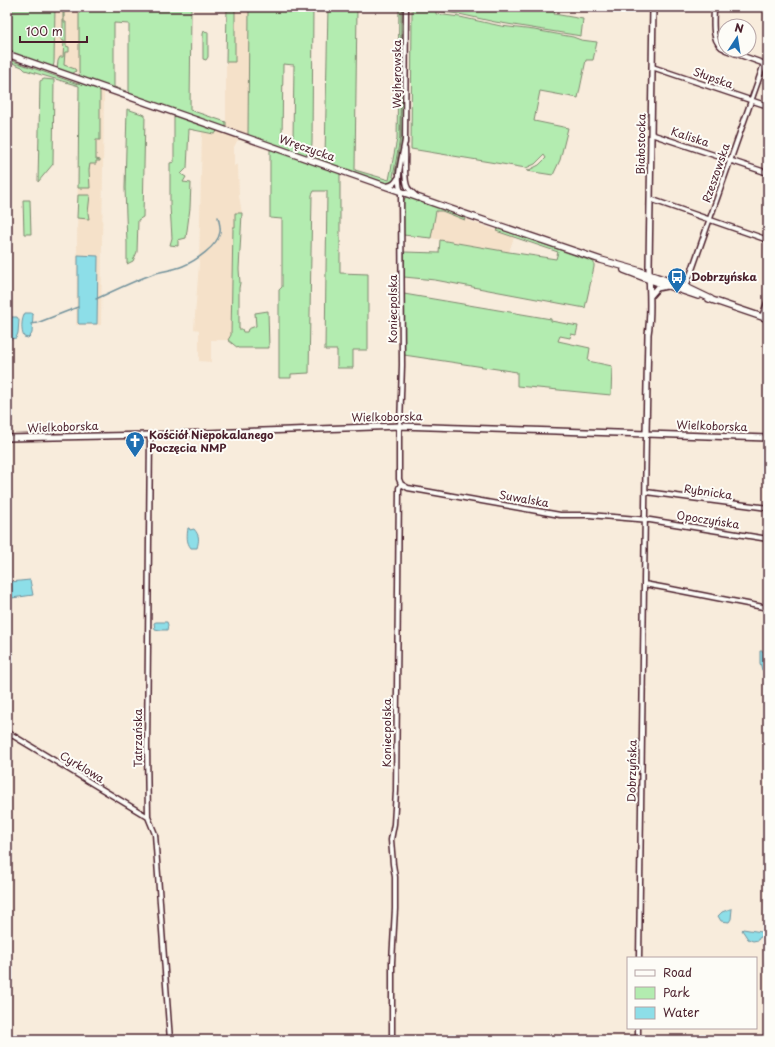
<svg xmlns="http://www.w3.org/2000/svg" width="775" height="1047" font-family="'Playpen Sans',sans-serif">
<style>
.built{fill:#f5e1c9}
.green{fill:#b3ecb0;stroke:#7e866e;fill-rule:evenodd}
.water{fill:#8ddee8;stroke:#72929c}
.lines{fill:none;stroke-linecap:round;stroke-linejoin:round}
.stream{stroke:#72929c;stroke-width:1.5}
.minor-casing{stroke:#4a1f2b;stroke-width:7}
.tertiary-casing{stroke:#4a1f2b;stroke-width:8}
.secondary-casing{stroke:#4a1f2b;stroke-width:8}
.minor{stroke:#fdfcf7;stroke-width:4}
.tertiary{stroke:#fdfcf7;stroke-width:5}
.secondary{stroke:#fdfcf7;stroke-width:5.5}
.labels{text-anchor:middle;stroke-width:4;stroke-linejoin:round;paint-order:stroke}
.street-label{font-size:11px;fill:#4a1f2b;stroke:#fdfcf7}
.poi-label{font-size:11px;font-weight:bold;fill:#4a1f2b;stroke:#fdfcf7;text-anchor:start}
</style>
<rect width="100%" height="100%" fill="#f8ecdc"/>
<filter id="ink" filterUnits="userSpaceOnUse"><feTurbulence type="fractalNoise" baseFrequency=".025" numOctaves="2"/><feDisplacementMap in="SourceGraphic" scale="8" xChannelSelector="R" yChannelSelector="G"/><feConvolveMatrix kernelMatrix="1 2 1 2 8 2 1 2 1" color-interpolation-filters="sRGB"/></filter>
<g filter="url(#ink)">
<path class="built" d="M55,7H92L91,77L63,67L58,61L54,60Z
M235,7H249L248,136L226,128V62H235Z
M79,81L104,90L101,325H76Z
M217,130L241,139L237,141L234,147V166L237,164L238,166L239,196L242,213H235V227L233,228L231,335L228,340H211V362L199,361V330L194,329L199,264L202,131L214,134Z
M436,211H442L514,237L509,252L431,238Z"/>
<path class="green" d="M7,7H55L54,63L53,67L7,52Z
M63,7H191L190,110L226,122V128L132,95L129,93V24L114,23V87L126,91L125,92L80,77L79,72V8H64V22H66V46L69,47V52H65L64,65L75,69L76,71L72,74L57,69L58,61L60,57H63L64,41L61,40V37H63Z
M227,7H235V62H226Z
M249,7H313L312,143L311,152L325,157L328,7H357L355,170L389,180L397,139L399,7H401L400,137L399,144L393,177L396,178L395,181L388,184L248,136ZM283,64L294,65L293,140H282Z
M402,7H404L403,88L401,89Z
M413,7H556L554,14L583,19L581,36L495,22L459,14L436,11V14L460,17L501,26L534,30L573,37L581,40L597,42L593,60H586L578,98L540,91L534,121L568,128L560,160L553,175L527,171L539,165L546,158L544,155L535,164L526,168L411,149L412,9L413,10Z
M204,31L208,32V57L206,60L203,59V34Z
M7,59L78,84L79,81L98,88L100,90V140H96V159L100,160V161H96V164H90L89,170L90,188H78L79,86L25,70L22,67L10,62L7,204Z
M44,79L54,80L53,164L38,182L40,81Z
M401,93H403L402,144L397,175L395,173L400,143Z
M127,109L145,115L143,217L138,220L137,252L133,261L127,264V243L125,188Z
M174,115L217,130L216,133L214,134L189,129L187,168L181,174L186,177L183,182L191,183L190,208L186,238L178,240V246L170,245L172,238L170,206V163L174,162Z
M270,148L340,172V273L368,274V350H353V368H337V350H325L327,191H314L312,195L309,373L291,374V378H279V290L282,287V219L270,218Z
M78,195H90L88,213L89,219L77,218Z
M407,197L463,216L465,220L442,211H436L431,238L403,235V202L405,198Z
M23,200H30L31,234H24Z
M235,213H242L239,269L240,283L239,288V329H242L243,332H247L248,329L256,326L255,313L268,311L269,348H238L228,340L231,335L233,227H235Z
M498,229H500L594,262V267L585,308L435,280L404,277V252L439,253L440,240L509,252L556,259L558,252L496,231Z
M404,294L551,319V321L578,326L576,335L571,334L570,338L560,336L558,341L590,348L588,361L612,366L611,395L517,386V372L404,355Z"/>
<path class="water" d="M78,255L98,256L97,324H79L78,323Z
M25,313H31L33,314L32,333L31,335L28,338L24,337C21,331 21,320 25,313Z
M10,317H17L19,320L18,333L16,338L10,339L8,338V319Z
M188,528H189L190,530L194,529C200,536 199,540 197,548H191C186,542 187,535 188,528Z
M30,580L33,595L12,598L9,597L7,584L10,582Z
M156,622H167L168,625L167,630H160L155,629L154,623Z
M760,651H768V672L762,670L760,663Z
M730,909H732L731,919L729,922L721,921L718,916L722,912Z
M743,929L768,933V938L760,937L758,940L753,941L748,939L742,930Z"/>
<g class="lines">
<path class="stream" d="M96,299C115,290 134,281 153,274C163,271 173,270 183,266C195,261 218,246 220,232C221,227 219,222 218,217
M31,324L37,323L78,307"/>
<g class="minor-casing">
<path id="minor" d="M714,7C714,20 710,43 725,49
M726,50L768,65
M652,67L768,106
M651,134L768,173
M405,143L406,7
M405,149C406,159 403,180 408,188C410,191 413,193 415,195
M387,186C393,185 395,183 398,178
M650,199L768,240
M686,287L764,64
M762,317L768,300
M400,426L402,365L401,192C395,178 403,155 405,140
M150,435L147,747L148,817L155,834L170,1040
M401,484L408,488L560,515H589L650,520L768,539
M646,492L768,508
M644,584L666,588L768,608
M7,732L148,817
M639,958L646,434
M392,1040V962L395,909V877L393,864L391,840L394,824L396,791L399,488L401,484L399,479V426
M638,1040V1028"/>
</g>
<g class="tertiary-casing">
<path id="tertiary" d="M650,296L657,288L667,286
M646,434L648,334C652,311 649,289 649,266L653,7
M7,438L150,435L400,426L768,438"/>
</g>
<g class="secondary-casing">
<path id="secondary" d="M7,54L468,215L601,260L640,271L686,287L711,299
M624,270L650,280L698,296
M709,299L768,319"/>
</g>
<use href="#minor" class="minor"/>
<use href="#tertiary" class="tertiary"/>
<use href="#secondary" class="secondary"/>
</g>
</g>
<defs>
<g id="bus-pin" transform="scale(1)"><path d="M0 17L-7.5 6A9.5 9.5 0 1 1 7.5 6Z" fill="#1f6fb2" stroke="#fdfcf7"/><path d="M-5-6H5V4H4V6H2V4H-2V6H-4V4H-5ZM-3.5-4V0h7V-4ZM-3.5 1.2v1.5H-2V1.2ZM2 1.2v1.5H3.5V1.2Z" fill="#fff"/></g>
<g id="church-pin" transform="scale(1)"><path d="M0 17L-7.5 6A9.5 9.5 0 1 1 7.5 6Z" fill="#1f6fb2" stroke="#fdfcf7"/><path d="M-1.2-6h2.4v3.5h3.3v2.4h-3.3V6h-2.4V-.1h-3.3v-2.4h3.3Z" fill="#fff"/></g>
</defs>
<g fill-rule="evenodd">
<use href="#bus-pin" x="677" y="277"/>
<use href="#church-pin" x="135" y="441"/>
</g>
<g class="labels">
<g class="street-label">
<text transform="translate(397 74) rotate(-90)" y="4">Wejherowska</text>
<text transform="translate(713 78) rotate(19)" y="4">Słupska</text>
<text transform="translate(690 137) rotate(18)" y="4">Kaliska</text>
<text transform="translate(641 144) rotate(-89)" y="4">Białostocka</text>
<text transform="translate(307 148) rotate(19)" y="4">Wręczycka</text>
<text transform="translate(716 173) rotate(-71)" y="4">Rzeszowska</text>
<text transform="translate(393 309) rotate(-90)" y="4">Koniecpolska</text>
<text transform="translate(387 417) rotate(-1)" y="4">Wielkoborska</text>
<text transform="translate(712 426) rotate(2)" y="4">Wielkoborska</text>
<text transform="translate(63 427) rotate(-2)" y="4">Wielkoborska</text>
<text transform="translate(708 492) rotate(8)" y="4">Rybnicka</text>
<text transform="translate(524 499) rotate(10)" y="4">Suwalska</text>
<text transform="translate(708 520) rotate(9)" y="4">Opoczyńska</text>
<text transform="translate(387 733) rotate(-90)" y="4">Koniecpolska</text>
<text transform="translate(138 738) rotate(-90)" y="4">Tatrzańska</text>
<text transform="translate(82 767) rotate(31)" y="4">Cyrklowa</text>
<text transform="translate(632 771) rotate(-89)" y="4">Dobrzyńska</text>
</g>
<g class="poi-label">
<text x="691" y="281">Dobrzyńska</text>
<text x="149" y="439">Kościół Niepokalanego<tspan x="149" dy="13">Poczęcia NMP</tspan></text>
</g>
</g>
<rect width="775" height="1047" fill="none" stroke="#fdfcf7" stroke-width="24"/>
<rect x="12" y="12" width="751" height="1023" fill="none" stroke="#4a1f2b" stroke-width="1.5" filter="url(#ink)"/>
<rect x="627" y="957" width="130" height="72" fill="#fdfcf7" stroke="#b5a4a5"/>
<rect x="635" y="970" width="20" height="6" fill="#fdfcf7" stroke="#b5a4a5"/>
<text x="663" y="977" font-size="12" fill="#4a1f2b">Road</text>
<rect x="635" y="987" width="20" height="12" fill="#b3ecb0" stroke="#b5a4a5"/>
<text x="663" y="997" font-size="12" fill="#4a1f2b">Park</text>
<rect x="635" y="1007" width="20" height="12" fill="#8ddee8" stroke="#b5a4a5"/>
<text x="663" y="1017" font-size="12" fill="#4a1f2b">Water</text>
<g transform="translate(737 38) rotate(12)"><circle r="19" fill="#fdfcf7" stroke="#b5a4a5"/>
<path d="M0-3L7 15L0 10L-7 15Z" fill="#1f6fb2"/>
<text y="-6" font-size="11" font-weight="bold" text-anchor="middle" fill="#4a1f2b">N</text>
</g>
<path d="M20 36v6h67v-6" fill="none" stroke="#4a1f2b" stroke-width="2"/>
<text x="26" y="36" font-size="12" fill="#4a1f2b" stroke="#fdfcf7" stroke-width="3" paint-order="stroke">100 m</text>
</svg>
